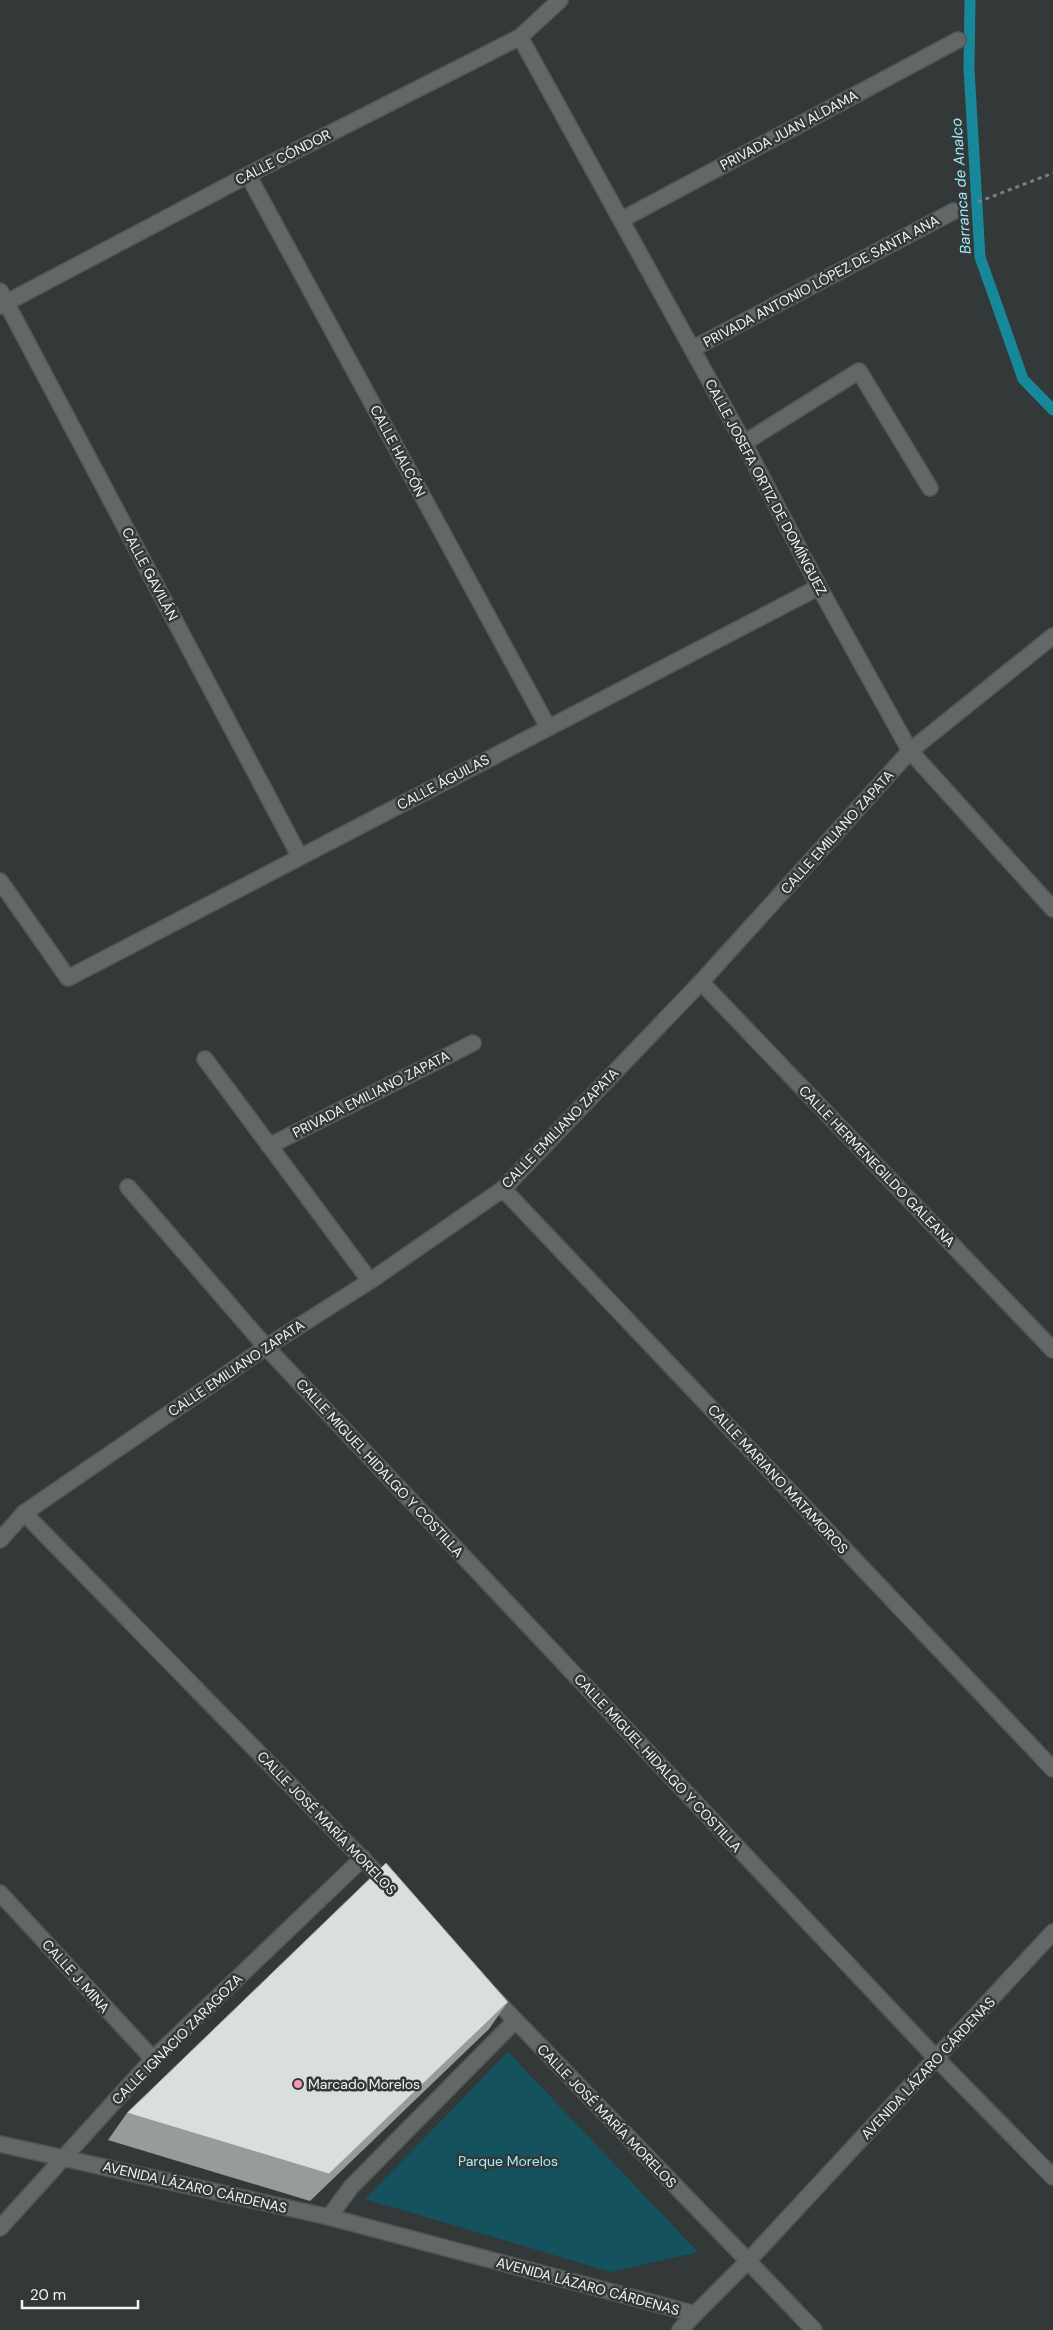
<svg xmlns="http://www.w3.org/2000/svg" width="1053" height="2330" font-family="'DM Sans',sans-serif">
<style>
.green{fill:#14535e}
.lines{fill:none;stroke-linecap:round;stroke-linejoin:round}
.stream{stroke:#178899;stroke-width:11}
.lane-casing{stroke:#535657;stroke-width:18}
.street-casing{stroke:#535657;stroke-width:18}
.secondary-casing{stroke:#535657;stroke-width:18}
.path{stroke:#7a7e7f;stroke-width:3;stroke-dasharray:4 4;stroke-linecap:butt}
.lane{stroke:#626768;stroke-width:15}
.street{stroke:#626768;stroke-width:15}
.secondary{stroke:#626768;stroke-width:15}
.shaded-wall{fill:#989b9c}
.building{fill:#d9dedf;stroke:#989b9c}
.poi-dot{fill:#f19ab3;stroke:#333838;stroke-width:2}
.labels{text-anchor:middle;stroke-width:5;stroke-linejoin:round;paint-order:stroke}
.street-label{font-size:14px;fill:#f1f4f5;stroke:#333838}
.poi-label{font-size:14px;fill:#f1f4f5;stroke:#333838;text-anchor:start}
.park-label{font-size:14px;fill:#a5effd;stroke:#333838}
.water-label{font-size:15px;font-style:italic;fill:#a1ebf9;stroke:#333838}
</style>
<rect width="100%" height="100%" fill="#333838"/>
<path class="green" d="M508,2052L698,2252L611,2272L365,2199Z"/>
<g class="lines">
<path class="stream" d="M970,0L969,69L980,257L1023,379L1053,410"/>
<g class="lane-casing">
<path id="lane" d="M128,1187L266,1347"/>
</g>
<g class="street-casing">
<path id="street" d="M520,37L744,443L819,587L910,751L1053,909
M248,175L548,727
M621,220L958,40
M0,291L300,857
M0,306L248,175L520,37L560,0
M692,349L954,211
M744,443L859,371L930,488
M0,881L68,978L819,587
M701,982L1053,1350
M205,1059L370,1281
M269,1146L473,1043
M503,1189L1053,1769
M266,1347L937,2059L1053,2177
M24,1513L389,1886
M0,1540L24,1513L266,1347L370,1281L503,1189L701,982L910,751L1053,636
M0,1893L153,2059
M490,1994L748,2261
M329,2217L351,2187L515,2021
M0,2228L153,2059L363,1858
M680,2330L695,2314"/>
</g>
<g class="secondary-casing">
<path id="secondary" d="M0,2144L329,2217L695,2314L748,2261L1053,1932
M748,2261L814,2330"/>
</g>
<path class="path" d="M978,202L1053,173"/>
<use href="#lane" class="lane"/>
<use href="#street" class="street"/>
<use href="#secondary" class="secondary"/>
</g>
<path class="shaded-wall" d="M508,2002L489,2029L310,2201L108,2140L127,2113Z"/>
<path class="building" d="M386,1863L508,2002L329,2174L127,2113Z"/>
<circle class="poi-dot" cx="298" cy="2084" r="5"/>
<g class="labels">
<g class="street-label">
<text transform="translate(789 130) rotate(-28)" y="5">PRIVADA JUAN ALDAMA</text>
<text transform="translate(283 157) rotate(-27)" y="5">CALLE CÓNDOR</text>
<text transform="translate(821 281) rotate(-28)" y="5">PRIVADA ANTONIO LÓPEZ DE SANTA ANA</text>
<text transform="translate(398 451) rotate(62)" y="5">CALLE HALCÓN</text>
<text transform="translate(766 487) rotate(62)" y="5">CALLE JOSEFA ORTIZ DE DOMÍNGUEZ</text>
<text transform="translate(150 574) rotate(62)" y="5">CALLE GAVILÁN</text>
<text transform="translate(443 782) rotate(-28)" y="5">CALLE ÁGUILAS</text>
<text transform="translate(837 832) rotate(-48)" y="5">CALLE EMILIANO ZAPATA</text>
<text transform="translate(371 1094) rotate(-27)" y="5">PRIVADA EMILIANO ZAPATA</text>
<text transform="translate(560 1128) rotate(-46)" y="5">CALLE EMILIANO ZAPATA</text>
<text transform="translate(877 1166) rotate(46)" y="5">CALLE HERMENEGILDO GALEANA</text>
<text transform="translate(236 1368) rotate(-34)" y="5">CALLE EMILIANO ZAPATA</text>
<text transform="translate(380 1468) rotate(47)" y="5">CALLE MIGUEL HIDALGO Y COSTILLA</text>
<text transform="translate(778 1479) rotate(47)" y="5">CALLE MARIANO MATAMOROS</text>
<text transform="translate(658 1763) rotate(47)" y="5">CALLE MIGUEL HIDALGO Y COSTILLA</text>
<text transform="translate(327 1823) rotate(46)" y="5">CALLE JOSÉ MARÍA MORELOS</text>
<text transform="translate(76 1976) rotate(48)" y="5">CALLE J. MINA</text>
<text transform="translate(177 2039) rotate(-45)" y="5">CALLE IGNACIO ZARAGOZA</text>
<text transform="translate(928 2068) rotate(-47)" y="5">AVENIDA LÁZARO CÁRDENAS</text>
<text transform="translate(607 2116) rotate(46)" y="5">CALLE JOSÉ MARÍA MORELOS</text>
<text transform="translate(195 2187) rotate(13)" y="5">AVENIDA LÁZARO CÁRDENAS</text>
<text transform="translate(588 2286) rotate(15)" y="5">AVENIDA LÁZARO CÁRDENAS</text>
</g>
<g class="poi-label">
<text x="308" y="2089">Marcado Morelos</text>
</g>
<g class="park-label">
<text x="508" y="2166">Parque Morelos</text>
</g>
<g class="water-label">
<text transform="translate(961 186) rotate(-94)" y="5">Barranca de Analco</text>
</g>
</g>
<path d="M22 2300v8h116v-8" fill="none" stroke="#f1f4f5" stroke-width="2.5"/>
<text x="30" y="2300" font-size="15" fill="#f1f4f5" stroke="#333838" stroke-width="4" paint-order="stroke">20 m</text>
</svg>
